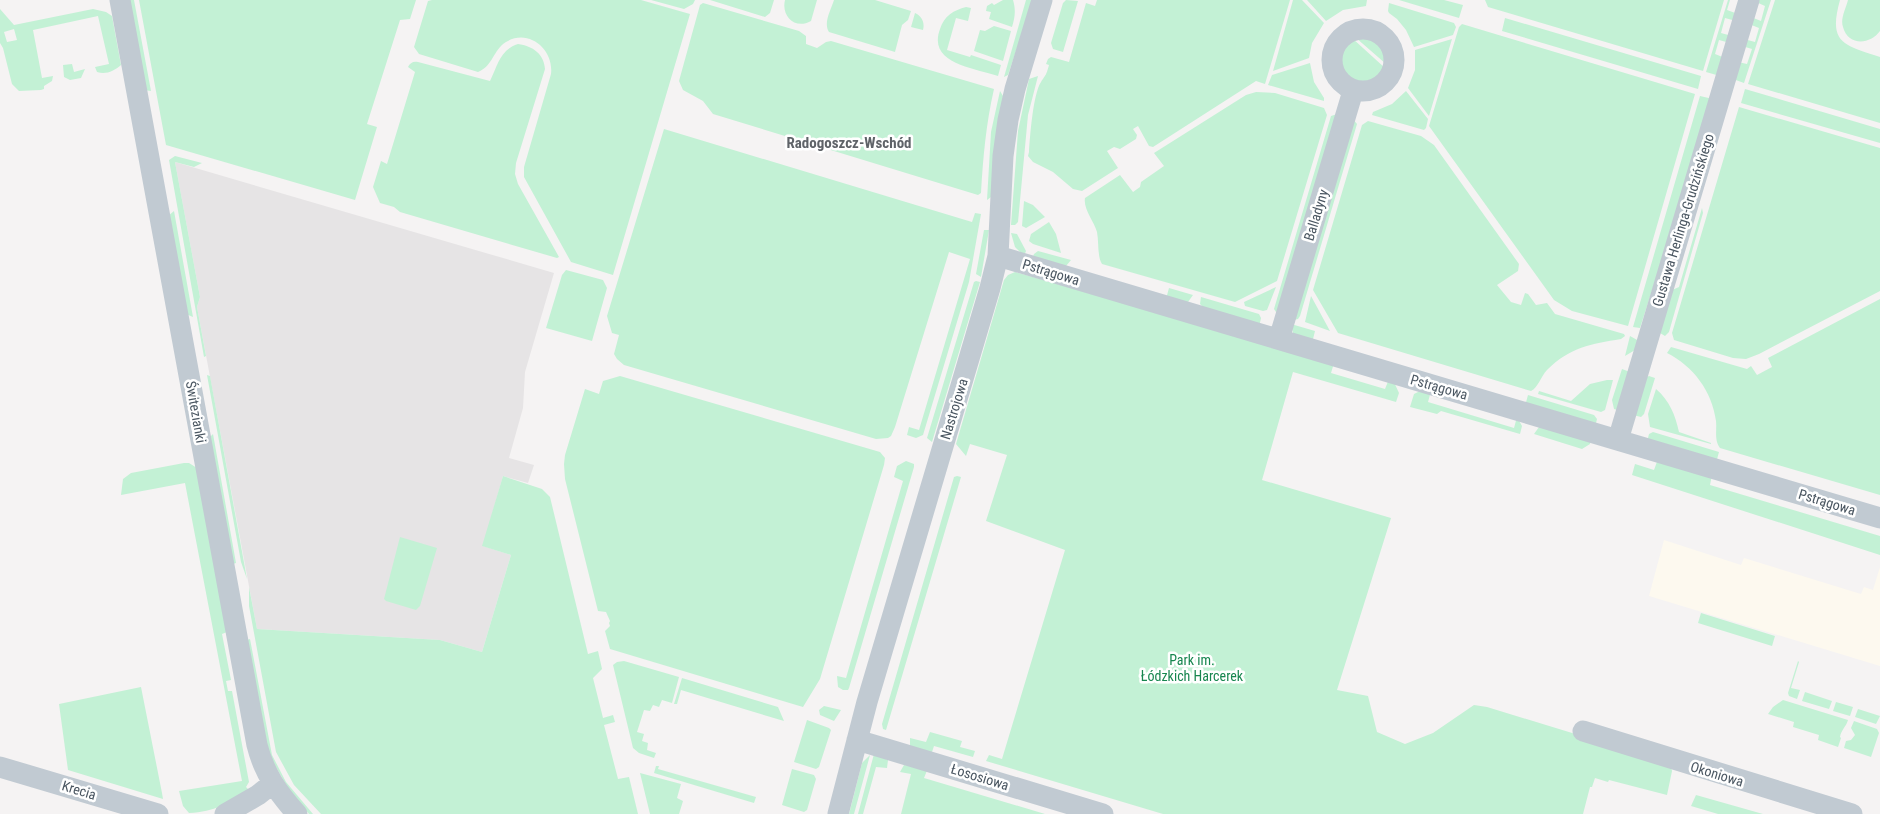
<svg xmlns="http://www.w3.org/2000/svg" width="1880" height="814" font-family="'Roboto Condensed',sans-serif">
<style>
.commercial{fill:#fdf9ef}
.education{fill:#e6e4e5}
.green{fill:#c3f1d5;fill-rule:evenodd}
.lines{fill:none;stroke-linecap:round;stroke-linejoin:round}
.minor{stroke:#c1cad2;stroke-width:21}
.labels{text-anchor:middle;stroke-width:5;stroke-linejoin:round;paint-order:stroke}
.street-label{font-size:14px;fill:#4a5661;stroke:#fff}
.park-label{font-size:14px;fill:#17864f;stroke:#fff}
.neighbourhood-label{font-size:15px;font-weight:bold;fill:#5f6368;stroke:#fff}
</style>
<rect width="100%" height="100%" fill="#f5f3f3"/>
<path class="commercial" d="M1664,540L1741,565L1744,558L1861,594L1864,587L1873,590L1880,567V666L1649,596Z"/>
<path class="education" d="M175,162L554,273L525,372L523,408L509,458L534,465L528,483L503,476L483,546L511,555L482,652L440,640L257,629L197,307L200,297Z"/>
<path class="green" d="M129,0H134L151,91L144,90Z
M139,0H416L410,19L400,20L367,124L377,127L355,200L166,145Z
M432,0H641L690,14L613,275L571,262L524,177V167L551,74C554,50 529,28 506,42C493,50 493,66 478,72L419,54L414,47L428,1Z
M651,0H695L693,4L684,9Z
M710,0H774L770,13L765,17Z
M785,0H817L811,21C795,30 781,16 785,0Z
M834,0H875L911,11L908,20L902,25L895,52L829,32C823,23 831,10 834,0Z
M1003,0H1013C1016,10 1015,17 1012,27L989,19L991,12L986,11L987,6L992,3L994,5Z
M1026,0H1033L1008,75L1004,77Z
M1066,0L1078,1L1063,52L1053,49L1051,43L1063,3Z
M1097,0H1290L1265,84L1256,81L1153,147L1149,146L1138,126L1133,129L1137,135L1136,139L1120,149L1114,147L1107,151L1118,168L1082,191L1073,189L1053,172L1033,162L1028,156L1029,152C1030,137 1033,94 1041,82C1046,74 1046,76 1049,65L1046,64L1048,59L1051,57L1069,62L1086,3L1095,6Z
M1293,0H1302L1324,23L1312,43L1309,58L1273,71Z
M1307,0H1367L1366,6L1343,10L1326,21Z
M1399,0H1444L1463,5L1459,18Z
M1485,0H1724L1703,71L1488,7Z
M1728,0H1730L1727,10L1738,14L1736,21L1725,18L1721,33L1732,36L1730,43L1719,40L1715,54L1725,58L1720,76L1706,72Z
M1756,0H1771L1744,83L1733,79L1738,62L1747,64L1752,49L1742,46L1744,39L1755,42L1759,28L1749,24L1751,17L1761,21L1765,6L1756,2Z
M1775,0H1840C1828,43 1843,45 1880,57V123L1748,84Z
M1848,0H1880V31C1870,45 1848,46 1843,27C1840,19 1846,8 1848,0Z
M703,3L799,31L806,36V44L817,48L826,42L831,41L994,89C986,124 983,158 981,193L978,195L713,114L703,101L683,90L679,81L700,5Z
M1389,3L1454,23L1456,27L1453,35L1414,47L1406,30L1397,19L1389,13L1388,11Z
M966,7L971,8L968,21L956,18L947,50L970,57L971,55L1001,65L998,76C975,68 927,64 940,29C944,16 954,10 966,7Z
M0,9L14,25L93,9L106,12L112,16L121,65C114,71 106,75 97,72L95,67L109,64L98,16L33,30L42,78L53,76L52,81L44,86V89L41,90L19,91L12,84L3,48L0,43ZM14,29L17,40L7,42L4,32Z
M915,13C922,16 925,23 923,30L911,27Z
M1505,18L1701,76L1698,89L1502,31Z
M1462,24L1695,94L1628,326L1572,311L1554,300L1429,126L1459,27Z
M994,26L1011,31L1003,61L974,51L980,30L985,31Z
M1363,35C1377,38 1389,48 1386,64L1355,37Z
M1352,38L1385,68C1368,108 1313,66 1352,38Z
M1452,39L1429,116L1408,88L1415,70V50Z
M518,44C533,46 544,54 545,69L516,163L515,174L518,184L559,257L557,258L400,212L394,207L380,203L373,187L381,161L387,164L415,72L408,67C410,63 413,61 418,62L490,81C498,65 500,50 518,44Z
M1310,63L1314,82L1324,98V101L1268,85L1272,75Z
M72,64L74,72L85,69L81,78L70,80L64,77L63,65Z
M1038,76L1028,115L1018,222L1015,225H1011L1018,131L1029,79Z
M1745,89L1880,129V143L1741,103Z
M1000,91L1003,96L991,197L987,200L991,132Z
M1406,91L1428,119L1426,128L1424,130L1372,115L1373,112L1392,104Z
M1256,92L1275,93L1324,108L1327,115L1277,281L1235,302L1102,264C1097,256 1099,242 1097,232C1094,221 1083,209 1085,198L1120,175L1133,192L1140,187L1141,182L1164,166L1154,153L1246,95Z
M1700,96L1713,99L1640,328L1633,327Z
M1739,107L1880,148V291L1759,354L1746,359L1733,358L1674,340L1672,333Z
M1337,114L1278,315L1274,309L1331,116Z
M1353,119L1357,124L1300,316L1298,319L1294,320Z
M1368,121L1421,136L1434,145L1519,264L1518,271L1497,285L1511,302L1521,305L1525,293L1528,294L1536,305L1547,303L1555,314L1624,334L1625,336L1621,339C1591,344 1570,347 1547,370C1541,376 1538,388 1531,391L1338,333L1313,290L1362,125Z
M664,129L972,222L975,213L981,214L969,282L923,435L916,438L907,435L909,427L919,430L970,259L949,252L895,427L891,436L888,438L876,439L624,365L617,359L614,354L619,335L612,333L607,316Z
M175,156L202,163L194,167L175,162L200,297L197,307L206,356L204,357L169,160Z
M1024,201L1033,205L1045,217L1026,228L1022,226Z
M1702,208L1703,213L1669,332L1665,336L1660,333L1670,291L1679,287Z
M174,211L193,317L186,314L168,216Z
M1049,222L1056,234L1061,253L1033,244L1029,241L1031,234Z
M984,230H989L981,277L976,274Z
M1011,233L1017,234L1026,251L1024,256L1015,247Z
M1038,251L1071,260L1066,266L1032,259L1034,254Z
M566,270L603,280L607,288L592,341L546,328L562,275Z
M1015,272L1334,363L1331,373L1385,389L1389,379L1393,380L1399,393L1396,402L1293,372L1262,480L1391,518L1337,690L1368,696L1377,732L1405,744L1433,733L1474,705L1487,707L1670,763L1672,771L1667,795L1609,780L1608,782L1595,778L1592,787H1590L1583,814H1163L986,761L989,755L1002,759L1065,550L986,521L1007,455L970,444L966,456L956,444L1004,280L1008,275Z
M976,281L980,282L932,442L927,438L974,282Z
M1276,287L1267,310L1263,311L1245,306L1244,302Z
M1169,288L1193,295L1188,302L1166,299Z
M1311,296L1330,331L1305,322Z
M1201,297L1259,314L1261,318L1259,327L1203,307L1200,304Z
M1880,299V495L1720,448C1714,440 1717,430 1716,421C1712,391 1693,366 1667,353L1671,347L1747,369L1751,366L1757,375L1772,367L1768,358Z
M1291,324L1315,331L1312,343L1293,333Z
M1630,336L1639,341L1635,350L1625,356Z
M1622,369L1630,372L1621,411L1614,409L1612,400Z
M207,375L210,376L247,579L241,562Z
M620,376L880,452L885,458L884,465L820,679L803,707L610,649L605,631L610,626L609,623L610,621L606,612L598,611L565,479L564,464L565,455L585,389L599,394L603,381Z
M1649,376L1655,378L1644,414L1641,417L1633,415L1645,378Z
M1607,380H1613L1605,410L1601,412L1538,394L1539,391L1571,401L1590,384Z
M1656,389C1670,401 1675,415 1679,432L1711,443V444L1650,427L1648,414Z
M1420,391H1431L1428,402L1514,428L1517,417L1522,426L1520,434L1441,411L1437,414L1410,407L1414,394Z
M1528,395L1594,415L1597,419L1595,427L1525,406Z
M1539,427L1591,439L1590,444L1582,449L1534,434Z
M1653,432L1719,452L1716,463L1647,442L1649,434Z
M213,434L236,563L233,564L209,438Z
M1658,459L1712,475L1710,485L1880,536V555L1632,475L1635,464L1654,470Z
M906,461L914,464V467L849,688L848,690H843L838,687L837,676L846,678L903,481L894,477L897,466Z
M184,463H189L197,468L227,632L222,634L231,680L226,681L228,691H232L249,782L246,787L249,790C228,803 215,812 189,813L183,806L179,791L242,781L185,483L121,495L123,479L131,473Z
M503,476L542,489L550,497L588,654L598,651L602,669L593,678L603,718L613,715L615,722L604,725L618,779L629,777L638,814H321L294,785L276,752L249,606V587L257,629L440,640L482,652L511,555L482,546Z
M957,476L961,477L886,730L883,729L882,724L954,477Z
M400,537L437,548L420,606L416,610L386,601L384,599Z
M1701,613L1775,636L1772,646L1698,623Z
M250,639L272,755L286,782L313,814H309L292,795L269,755L247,640Z
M624,661L679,677L672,703L662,700L659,707L653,705L650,711L644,710L637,732L644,734L642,741L648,743L647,750L656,753L654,758L639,753L633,748L613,665L617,662Z
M1798,661L1799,662L1791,688L1800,690L1797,699L1789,696L1788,693Z
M682,678L778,707L784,721L681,690L677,704H674Z
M141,687L162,793L163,799L68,770L59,704Z
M1805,692L1832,701L1829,709L1802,701Z
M1783,700L1848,720C1846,727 1841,730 1840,737L1841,738L1838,747L1818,740L1819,735L1793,727L1794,722L1768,714L1773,707Z
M1836,702L1853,707L1850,716L1833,711Z
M824,706L841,710L834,721L820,715L819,710Z
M1858,709L1880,716L1876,724L1855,717Z
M807,720L829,728L831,730L819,767L816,769L794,762Z
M1854,721L1877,729L1879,733L1871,757L1844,748L1846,741L1851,740L1855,735L1851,728Z
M930,732L962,741L960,747L975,751L973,757L934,746L931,755L910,747V738L926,742Z
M874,754L888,760L887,768L876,767L863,814H858Z
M870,755L854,814H849L862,763Z
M904,765L928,768L924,778L1045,814H901L911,774L900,772Z
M656,766H659L658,769L756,797L754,803L654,773Z
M792,769L814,775L816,779L807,810L804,812L782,805Z
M640,773L681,784L677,798L683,801L679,814H650Z
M1696,795L1763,814H1718L1691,806Z"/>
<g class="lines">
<path class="minor" d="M120,0L257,745C264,773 278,793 297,814
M1332 60a31 31 0 1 1 62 0a31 31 0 1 1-62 0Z
M998,256L1880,518
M1279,339L1353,91
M1618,440L1749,0
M1583,731L1852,814
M857,740L1103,814
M0,767L158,814
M225,814L258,795L272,784
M838,814L867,702L990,288L998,256L1003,156L1008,120L1015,89L1042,0"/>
</g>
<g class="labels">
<g class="street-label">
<text transform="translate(1316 215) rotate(-73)" y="5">Balladyny</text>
<text transform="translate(1683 220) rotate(-73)" y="5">Gustawa Herlinga-Grudzińskiego</text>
<text transform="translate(1051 272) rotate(17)" y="5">Pstrągowa</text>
<text transform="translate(1439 387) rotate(16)" y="5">Pstrągowa</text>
<text transform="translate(954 409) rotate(-73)" y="5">Nastrojowa</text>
<text transform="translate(196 412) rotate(80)" y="5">Świtezianki</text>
<text transform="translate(1827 502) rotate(17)" y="5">Pstrągowa</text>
<text transform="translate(1717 774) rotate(17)" y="5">Okoniowa</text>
<text transform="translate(980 777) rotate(17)" y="5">Łososiowa</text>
<text transform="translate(79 790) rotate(17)" y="5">Krecia</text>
</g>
<g class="park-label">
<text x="1192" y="665">Park im.<tspan x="1192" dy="16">Łódzkich Harcerek</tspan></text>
</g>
<g class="neighbourhood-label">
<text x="849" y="148">Radogoszcz-Wschód</text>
</g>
</g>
</svg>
